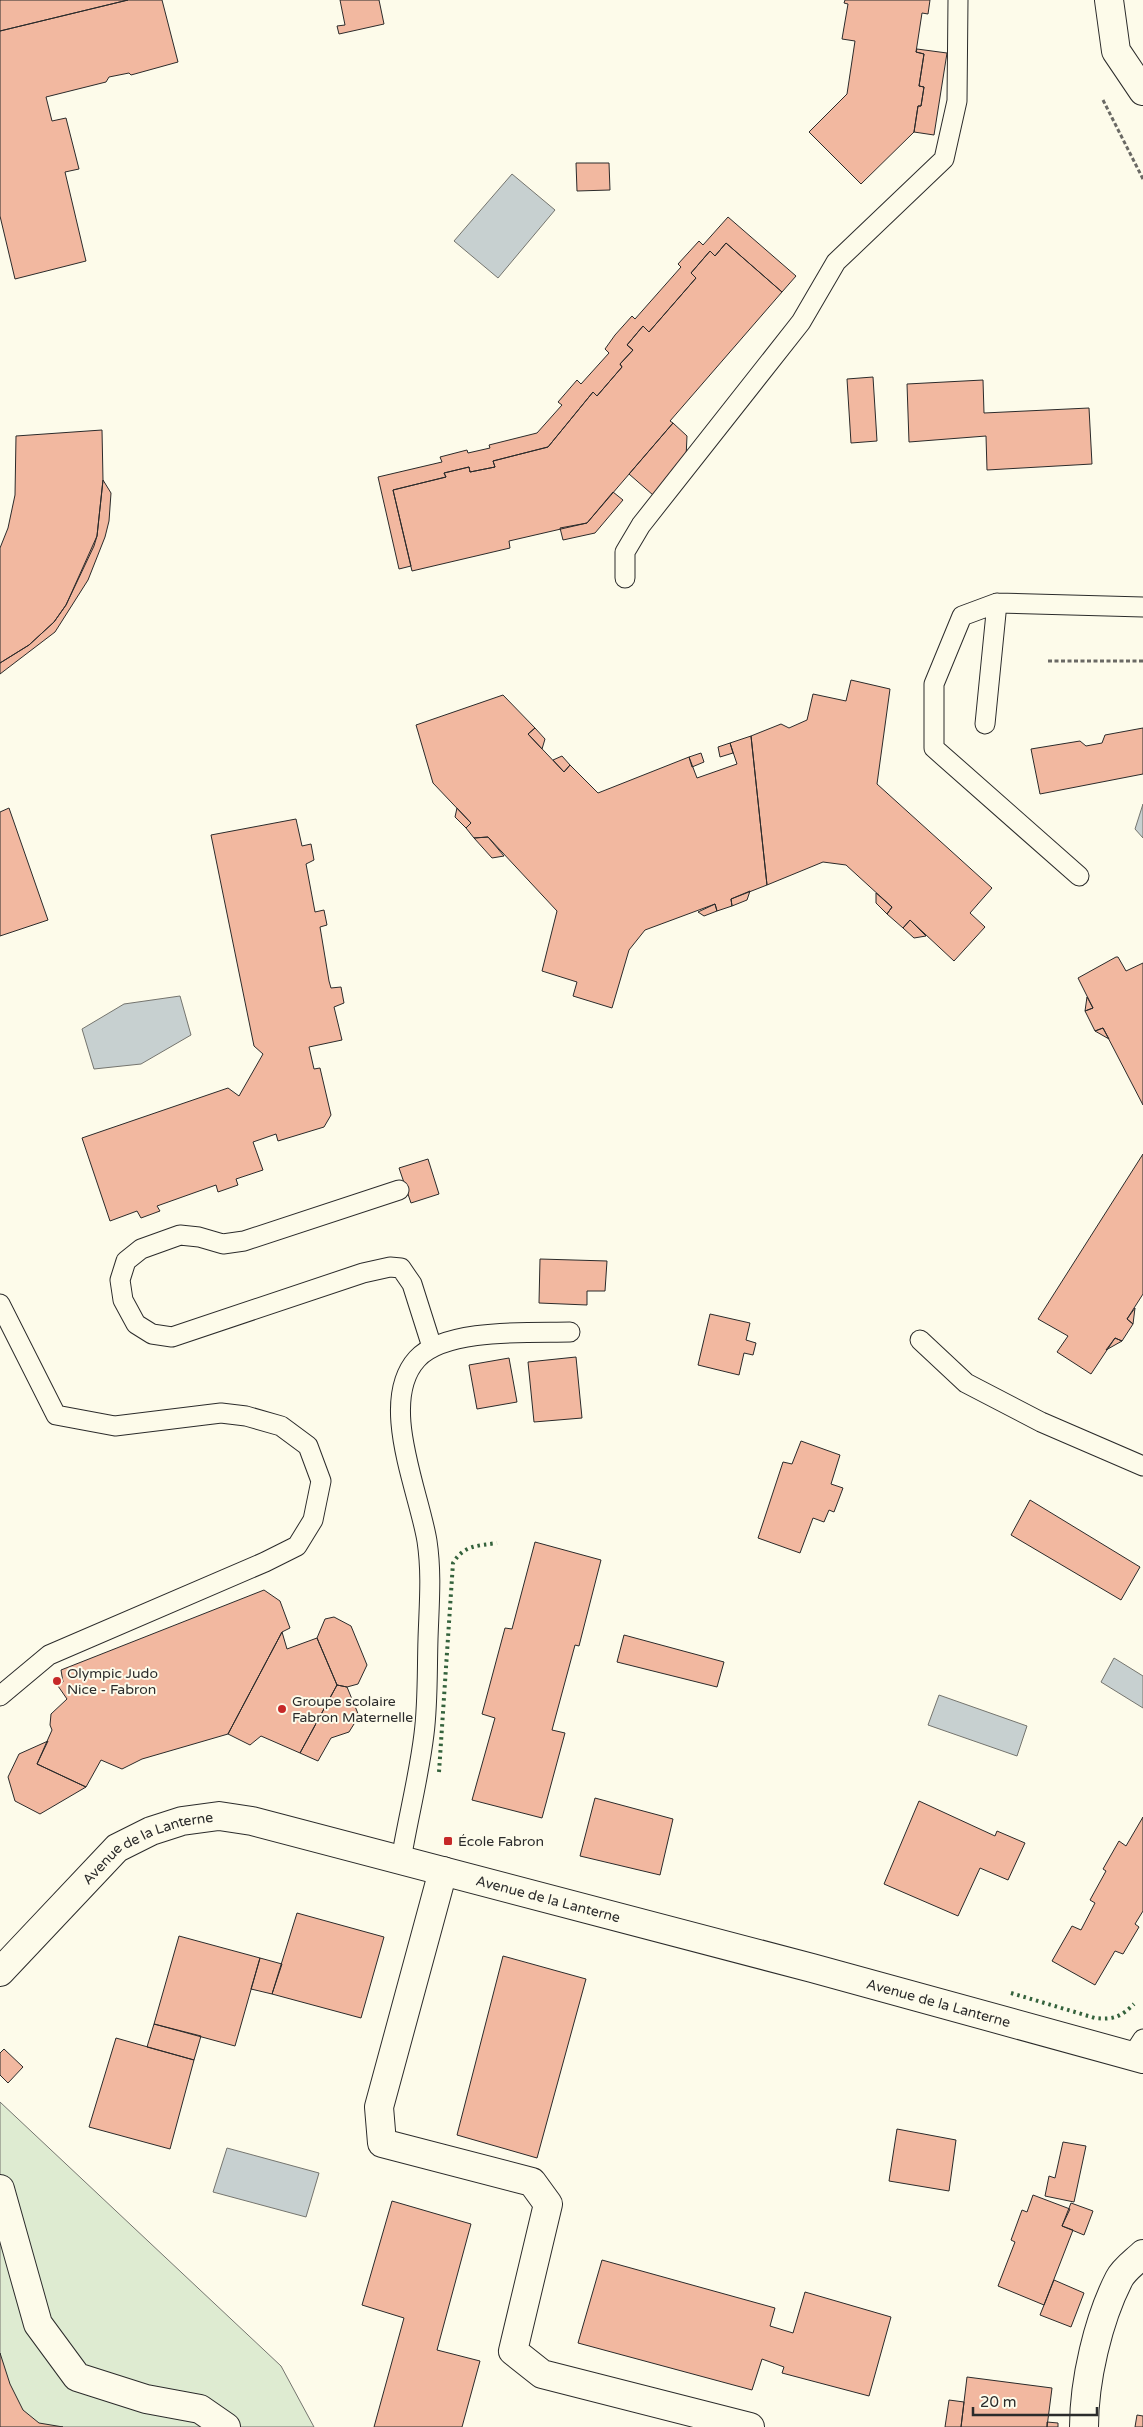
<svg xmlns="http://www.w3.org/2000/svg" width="1143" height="2427" font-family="'Varela Round',sans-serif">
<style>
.green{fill:#deebd1;stroke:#74746e}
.water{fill:#c7d0d0;stroke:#74746e}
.building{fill:#f2b8a0;stroke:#2b2b2b}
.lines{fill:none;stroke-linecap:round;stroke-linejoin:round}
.lane-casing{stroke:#2b2b2b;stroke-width:21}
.street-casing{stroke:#2b2b2b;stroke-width:30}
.secondary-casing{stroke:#2b2b2b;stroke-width:30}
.path{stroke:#6a6964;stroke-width:3;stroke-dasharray:4 2.5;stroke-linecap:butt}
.lane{stroke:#fdfbea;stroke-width:19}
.street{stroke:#fdfbea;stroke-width:28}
.secondary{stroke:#fdfbea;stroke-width:28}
.hedge{stroke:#34623c;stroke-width:4;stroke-dasharray:2.5 4;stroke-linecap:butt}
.poi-dot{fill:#c62828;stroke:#fdfbea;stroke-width:2}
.labels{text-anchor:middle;stroke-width:4;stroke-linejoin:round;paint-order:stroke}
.poi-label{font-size:14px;fill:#2b2b2b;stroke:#fdfbea;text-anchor:start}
.street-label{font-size:14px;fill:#2b2b2b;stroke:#fdfbea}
</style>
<rect width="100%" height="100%" fill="#fdfbea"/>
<path class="green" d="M0,2102L281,2366L314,2427H0Z"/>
<path class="water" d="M512,174L555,210L498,278L454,241Z
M1143,804V838L1135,829Z
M180,996L191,1035L141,1064L94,1069L82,1029L124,1004Z
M1114,1658L1143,1676V1708L1101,1682Z
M939,1695L1027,1726L1017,1756L928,1725Z
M227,2148L319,2173L306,2217L213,2192Z"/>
<path class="building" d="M0,0H128L0,31Z
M128,0H162L178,62L131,75L129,73L109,77L106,82L46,97L52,121L66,118L79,169L65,172L86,261L15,279L0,216V31Z
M340,0H379L384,24L339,34L337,26L345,25Z
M845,0H930L928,14L922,13L916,52L924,54L919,86L924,87L921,106H918L914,132L861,184L809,132L847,94L855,41L842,39L848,4L844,3Z
M917,49L947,53L934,135L914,132L918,106H921L924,87L919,86L924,54L916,52Z
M576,163H609L610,190L577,191Z
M728,217L796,276L782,292L726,243L715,256L710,251L691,273L696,278L649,332L643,326L627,345L633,350L620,364L622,367L597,396L593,392L548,447L493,461L495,467L470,472L469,467L444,473L446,477L393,490L411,566L399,569L378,477L442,462L440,457L467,450L468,453L490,448L489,445L537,433L562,405L558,402L577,380L581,384L609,353L605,349L615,335L632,316L635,319L681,267L678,264L699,241L703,245Z
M726,243L782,292L670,421L673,423L587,523L509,541L510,548L412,571L393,490L446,477L444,473L469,467L470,472L495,467L493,461L548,447L593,392L597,396L622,367L620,364L633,350L627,345L643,326L649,332L696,278L691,273L710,251L715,256Z
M873,377L877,441L851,443L847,379Z
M983,380L984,413L1089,408L1092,464L987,470L986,436L909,442L907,384Z
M673,423L687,436L686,458L653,495L629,474Z
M102,430L103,480L97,536L94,546L66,605L54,622L29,645L0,663V548L8,528L15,495L16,436Z
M103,480L111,493L109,521L105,537L88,580L55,632L0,674V663L29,645L54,622L66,605L97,536Z
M613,492L623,500L595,533L563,540L560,528L587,523Z
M851,680L890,689L877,784L992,888L970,913L985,927L954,961L910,920L903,928L887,914L892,907L846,865L823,862L767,885L751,736L781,724L789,728L807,720L813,694L846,701Z
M503,695L535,728L528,734L564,772L570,765L598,793L689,757L697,778L737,764L730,743L751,736L767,885L731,899L732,906L717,911L715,904L645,930L629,950L612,1008L573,996L577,982L542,971L557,911L488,837L474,838L466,828L471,823L433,783L416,725Z
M535,728L545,739L542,749L528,734Z
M1143,728V774L1040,794L1031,749L1080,741L1086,746L1102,743L1105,735Z
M730,743L733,753L720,757L718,747Z
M701,753L704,762L692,767L689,757Z
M562,756L570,765L564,772L553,760Z
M9,808L48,920L0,936V812Z
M457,808L471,823L466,828L455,817Z
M296,819L302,846L311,844L314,860L306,864L315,912L324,910L327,925L320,927L329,981L331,988L341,987L344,1003L334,1007L342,1040L309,1047L314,1069L320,1068L331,1115L324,1127L278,1141L276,1134L253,1142L263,1170L236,1179L238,1185L218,1192L216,1185L157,1206L160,1211L141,1218L137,1211L110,1221L82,1138L228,1088L239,1096L263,1054L254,1046L211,835Z
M488,837L504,856L492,858L474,838Z
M750,891L747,900L732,906L731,899Z
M876,893L892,907L887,914L876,903Z
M715,904L717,911L704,916L698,912Z
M910,920L926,936L914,938L903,928Z
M1116,957H1118L1126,971L1143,963V1105L1103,1028L1095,1031L1085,1011L1093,1008L1078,978Z
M1087,997L1093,1008L1085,1011Z
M1103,1028L1109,1039L1095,1031Z
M1143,1154V1294L1127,1319L1133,1324L1122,1341L1115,1338L1091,1374L1057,1352L1068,1336L1038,1319Z
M428,1159L439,1194L411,1203L399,1168Z
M540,1259L607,1261L605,1291H587V1305L539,1303Z
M1135,1308L1133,1324L1127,1319Z
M710,1314L750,1323L746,1340L756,1343L753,1355L744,1353L739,1375L698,1365Z
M1115,1338L1122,1341L1106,1350Z
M576,1357L582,1418L534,1422L528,1362Z
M509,1358L517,1402L477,1409L469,1365Z
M801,1441L840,1455L831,1484L843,1488L834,1512L829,1510L824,1522L813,1518L800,1553L758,1538L783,1462L792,1464Z
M1030,1500L1140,1567L1121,1600L1011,1535Z
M535,1542L601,1560L579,1646L575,1645L552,1730L565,1733L542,1818L472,1800L495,1718L482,1714L505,1628L512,1629Z
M264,1590L280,1601L290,1628L282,1632L228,1734L142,1759L122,1769L101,1760L86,1787L37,1764L52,1730L50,1725L51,1714L67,1699L58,1686L63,1682L61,1670Z
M334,1617L351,1626L367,1665L358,1684L347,1687L337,1685L317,1638L325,1619Z
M282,1632L287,1649L317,1638L337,1685L300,1753L261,1736L250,1745L228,1734Z
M624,1635L724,1662L717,1687L617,1662Z
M337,1685L347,1687L359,1716L349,1732L331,1738L318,1761L300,1753Z
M48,1741L37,1764L86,1787L40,1814L15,1801L8,1777L19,1754Z
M595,1798L673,1819L660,1875L580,1856Z
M919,1801L995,1836L997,1831L1025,1843L1008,1880L980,1868L958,1916L884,1884Z
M1143,1817V1911L1135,1924L1139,1927L1123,1954L1115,1951L1095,1985L1052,1961L1072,1926L1081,1930L1095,1903L1090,1900L1106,1871L1103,1869L1119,1841L1126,1846Z
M297,1913L384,1937L361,2018L272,1994Z
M179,1936L260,1958L235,2046L154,2024Z
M503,1956L586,1979L537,2158L457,2135Z
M260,1958L282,1964L272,1994L251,1989Z
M154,2024L201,2036L194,2060L147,2047Z
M116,2038L194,2060L170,2149L89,2127Z
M4,2049L23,2067L8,2083L0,2075V2053Z
M897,2129L956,2140L949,2191L889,2181Z
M1063,2142L1086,2146L1074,2202L1045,2196L1049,2176L1055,2178Z
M1033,2195L1070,2209L1062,2226L1073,2230L1044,2305L998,2286L1015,2242L1011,2240L1022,2210L1027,2212Z
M392,2201L471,2224L437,2350L480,2361L462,2427H374L404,2318L362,2305Z
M1071,2203L1093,2211L1084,2235L1062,2226Z
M602,2260L775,2308L770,2326L793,2333L805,2292L891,2317L869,2396L782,2373L784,2367L762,2359L752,2390L578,2343Z
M1054,2280L1084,2293L1071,2327L1040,2315Z
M0,2353L10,2384L23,2410L39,2423L63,2427H0Z
M967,2377L1052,2388L1047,2427H961Z
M949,2400L964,2402L961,2427H945Z
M1137,2415L1143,2416V2427H1135Z
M1047,2422L1058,2423V2427H1047Z"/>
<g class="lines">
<g class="lane-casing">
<path id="lane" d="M625,578V552L641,525L801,322L836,262L944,159L957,101L958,0
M985,724L997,603
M1079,876L934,748V684L962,616L997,603L1143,607
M399,1190L244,1241L223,1244L199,1237L180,1235L141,1249L126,1261L120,1280L123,1300L136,1324L152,1334L172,1337L363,1273L390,1267L401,1268L412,1284L432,1347
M0,1304L56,1415L115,1426L221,1413L246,1416L281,1426L308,1446L321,1481L313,1520L297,1546L265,1562L49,1655L0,1696
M920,1340L966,1383L1041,1422L1143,1466
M401,1860C408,1818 419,1776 424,1734C428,1703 427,1670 428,1639C429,1606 432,1574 427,1541C419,1491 378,1402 417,1359C445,1328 530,1333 570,1332
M1132,2056L1143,2039"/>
</g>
<g class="street-casing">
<path id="street" d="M1109,0L1116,51L1143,91
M443,1871L379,2107L382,2143L532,2182L548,2204L513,2351L542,2374L750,2427
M0,2189L38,2324L77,2377L146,2399L200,2409L226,2427
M1084,2427C1084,2381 1098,2320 1119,2279C1124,2269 1136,2261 1143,2254"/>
</g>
<g class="secondary-casing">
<g id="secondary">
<path id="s1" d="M0,1972L117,1848L151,1831L182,1821L219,1816L252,1821L812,1968L1143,2059"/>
</g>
</g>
<path class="path" d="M1103,100L1143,179
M1048,661H1143"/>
<use href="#lane" class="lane"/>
<use href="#street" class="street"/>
<use href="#secondary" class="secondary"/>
<path class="hedge" d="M439,1772L453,1563C464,1545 477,1546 497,1543
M1011,1993L1095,2018C1113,2020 1121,2017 1134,2004"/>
</g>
<g class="poi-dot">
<circle cx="57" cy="1681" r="5"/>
<circle cx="282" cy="1709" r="5"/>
<rect x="443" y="1836" width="10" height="10" rx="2.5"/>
</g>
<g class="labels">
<g class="poi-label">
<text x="67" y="1678">Olympic Judo<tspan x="67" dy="16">Nice - Fabron</tspan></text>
<text x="292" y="1706">Groupe scolaire<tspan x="292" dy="16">Fabron Maternelle</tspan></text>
<text x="458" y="1846">École Fabron</text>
</g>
<g class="street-label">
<text dy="5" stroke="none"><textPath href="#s1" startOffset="198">Avenue de la Lanterne</textPath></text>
<text dy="5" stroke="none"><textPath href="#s1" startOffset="618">Avenue de la Lanterne</textPath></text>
<text dy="5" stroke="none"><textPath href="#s1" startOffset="1022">Avenue de la Lanterne</textPath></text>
</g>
</g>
<path d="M973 2407v8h124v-8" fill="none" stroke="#2b2b2b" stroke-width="2.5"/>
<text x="980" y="2407" font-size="15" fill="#2b2b2b" stroke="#fdfbea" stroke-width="4" paint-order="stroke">20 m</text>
</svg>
